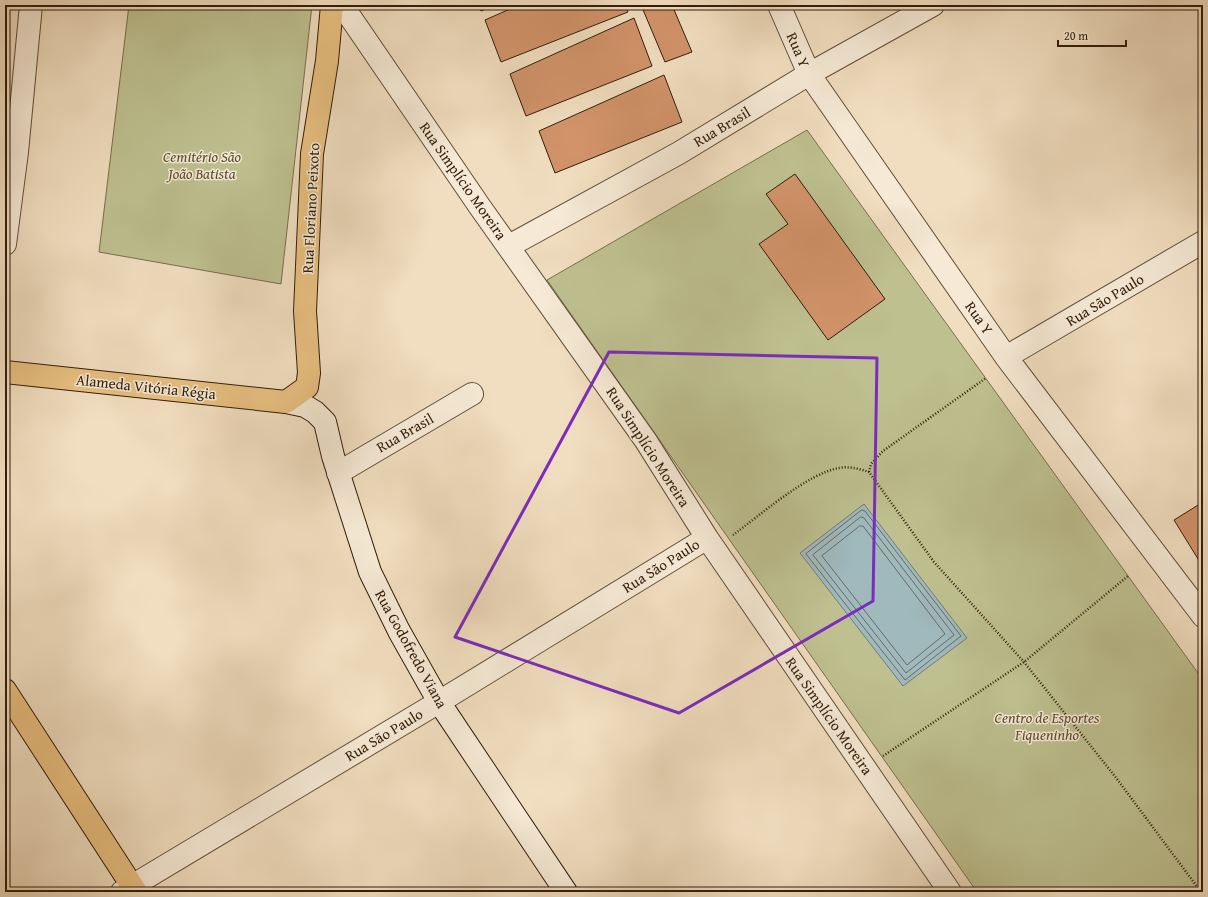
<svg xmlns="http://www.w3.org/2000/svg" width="1208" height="897" font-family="'Gentium Book Plus',serif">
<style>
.green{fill:#bec090;stroke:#786e4d}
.water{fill:#9fb9bd;stroke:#737b75}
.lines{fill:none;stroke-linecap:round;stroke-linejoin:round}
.shore{stroke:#686b64;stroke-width:1}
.building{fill:#d2936a;stroke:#311d0a}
.street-casing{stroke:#614d38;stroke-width:24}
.secondary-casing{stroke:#311d0a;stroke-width:24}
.primary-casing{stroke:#311d0a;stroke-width:24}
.path{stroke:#311d0a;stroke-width:2.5;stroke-dasharray:1 2;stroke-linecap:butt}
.street{stroke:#f6ead6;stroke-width:22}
.secondary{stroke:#f6ead6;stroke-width:22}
.primary{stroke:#e8bf80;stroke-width:22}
.marked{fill:none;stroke:#7b2cbf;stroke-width:3;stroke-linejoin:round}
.labels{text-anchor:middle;stroke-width:3;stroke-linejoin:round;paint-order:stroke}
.street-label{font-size:15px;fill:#311d0a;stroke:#f6ead6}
.park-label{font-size:15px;font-style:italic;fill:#5b4e32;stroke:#f6ead6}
</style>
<rect width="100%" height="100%" fill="#f1dec0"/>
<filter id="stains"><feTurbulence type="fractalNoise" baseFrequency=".005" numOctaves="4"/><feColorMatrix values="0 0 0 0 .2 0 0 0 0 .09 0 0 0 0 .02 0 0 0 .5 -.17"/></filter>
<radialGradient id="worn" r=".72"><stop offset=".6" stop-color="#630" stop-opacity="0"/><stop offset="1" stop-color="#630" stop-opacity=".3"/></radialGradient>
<path class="green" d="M129,5H312L281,284L99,252Z
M807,130L1203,680V892H977L547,280Z"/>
<path class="water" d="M864,504L967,638L903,686L800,553Z"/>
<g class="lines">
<path class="shore" d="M862,510L865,511L961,636L905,680L806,554Z
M861,517L864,518L954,635L906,673L813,555Z
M860,526H863L945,634L907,665L822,556Z"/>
</g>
<path class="building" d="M478,5H496L481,11Z
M519,5H625L628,12L501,62L485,20Z
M641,5H672L692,52L665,62Z
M634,18L652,66L526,116L510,74Z
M664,75L682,122L555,173L539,131Z
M795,174L885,299L828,340L759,244L788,224L766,194Z
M1203,502V567L1174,520Z"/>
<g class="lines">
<g class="street-casing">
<path id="street" d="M342,5L480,207L646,441L707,538L950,892
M779,5L809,74L1006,357L1203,616
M5,244L17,152L31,5
M509,246L679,153L809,74L933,5
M1006,357L1203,242
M338,473L472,394
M122,892L439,702L707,538"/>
</g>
<g class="secondary-casing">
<path id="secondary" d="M286,402L305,406L315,412L325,422L333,456L370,572L399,631L439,702L566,892"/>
</g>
<g class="primary-casing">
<path id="primary" d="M5,372L286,402L307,387L309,373L305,311L312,154L327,61L332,5
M5,690L136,892"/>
</g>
<path class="path" d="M869,472L871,464L883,451L986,378
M733,535C759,516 808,473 839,468C849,466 860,469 869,472L934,562L1024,662L1117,779L1201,892
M883,756L1024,662L1128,576"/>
<use href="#street" class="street"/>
<use href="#secondary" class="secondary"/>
<use href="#primary" class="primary"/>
</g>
<path class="marked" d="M609,352L877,358L873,601L679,713L455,637Z"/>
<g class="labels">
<g class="street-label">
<text transform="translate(798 50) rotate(67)" y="5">Rua Y</text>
<text transform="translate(722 127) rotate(-31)" y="5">Rua Brasil</text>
<text transform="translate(463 181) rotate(55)" y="5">Rua Simplício Moreira</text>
<text transform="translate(311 208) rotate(-87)" y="5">Rua Floriano Peixoto</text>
<text transform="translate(1105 300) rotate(-31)" y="5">Rua São Paulo</text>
<text transform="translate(979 318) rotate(55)" y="5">Rua Y</text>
<text transform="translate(146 387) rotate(6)" y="5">Alameda Vitória Régia</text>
<text transform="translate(405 433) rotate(-30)" y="5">Rua Brasil</text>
<text transform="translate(648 447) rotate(57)" y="5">Rua Simplício Moreira</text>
<text transform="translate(661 566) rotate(-32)" y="5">Rua São Paulo</text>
<text transform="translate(411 649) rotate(61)" y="5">Rua Godofredo Viana</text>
<text transform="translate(829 716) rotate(55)" y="5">Rua Simplício Moreira</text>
<text transform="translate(384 735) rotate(-31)" y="5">Rua São Paulo</text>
</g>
<g class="park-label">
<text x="202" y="162">Cemitério São<tspan x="202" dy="17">João Batista</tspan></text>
<text x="1047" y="723">Centro de Esportes<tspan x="1047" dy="17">Fiqueninho</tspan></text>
</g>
</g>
<rect width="1208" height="897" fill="none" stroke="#f1dec0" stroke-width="20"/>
<rect x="6" y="6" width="1196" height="885" fill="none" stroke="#311d0a" stroke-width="2"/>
<rect x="10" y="10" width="1188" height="877" fill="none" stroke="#311d0a"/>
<path d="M1058 40v6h68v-6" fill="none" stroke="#311d0a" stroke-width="2"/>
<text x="1064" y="40" font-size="12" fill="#311d0a" stroke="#f6ead6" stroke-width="3" paint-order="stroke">20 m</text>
<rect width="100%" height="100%" filter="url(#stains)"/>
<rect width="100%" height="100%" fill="url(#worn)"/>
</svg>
